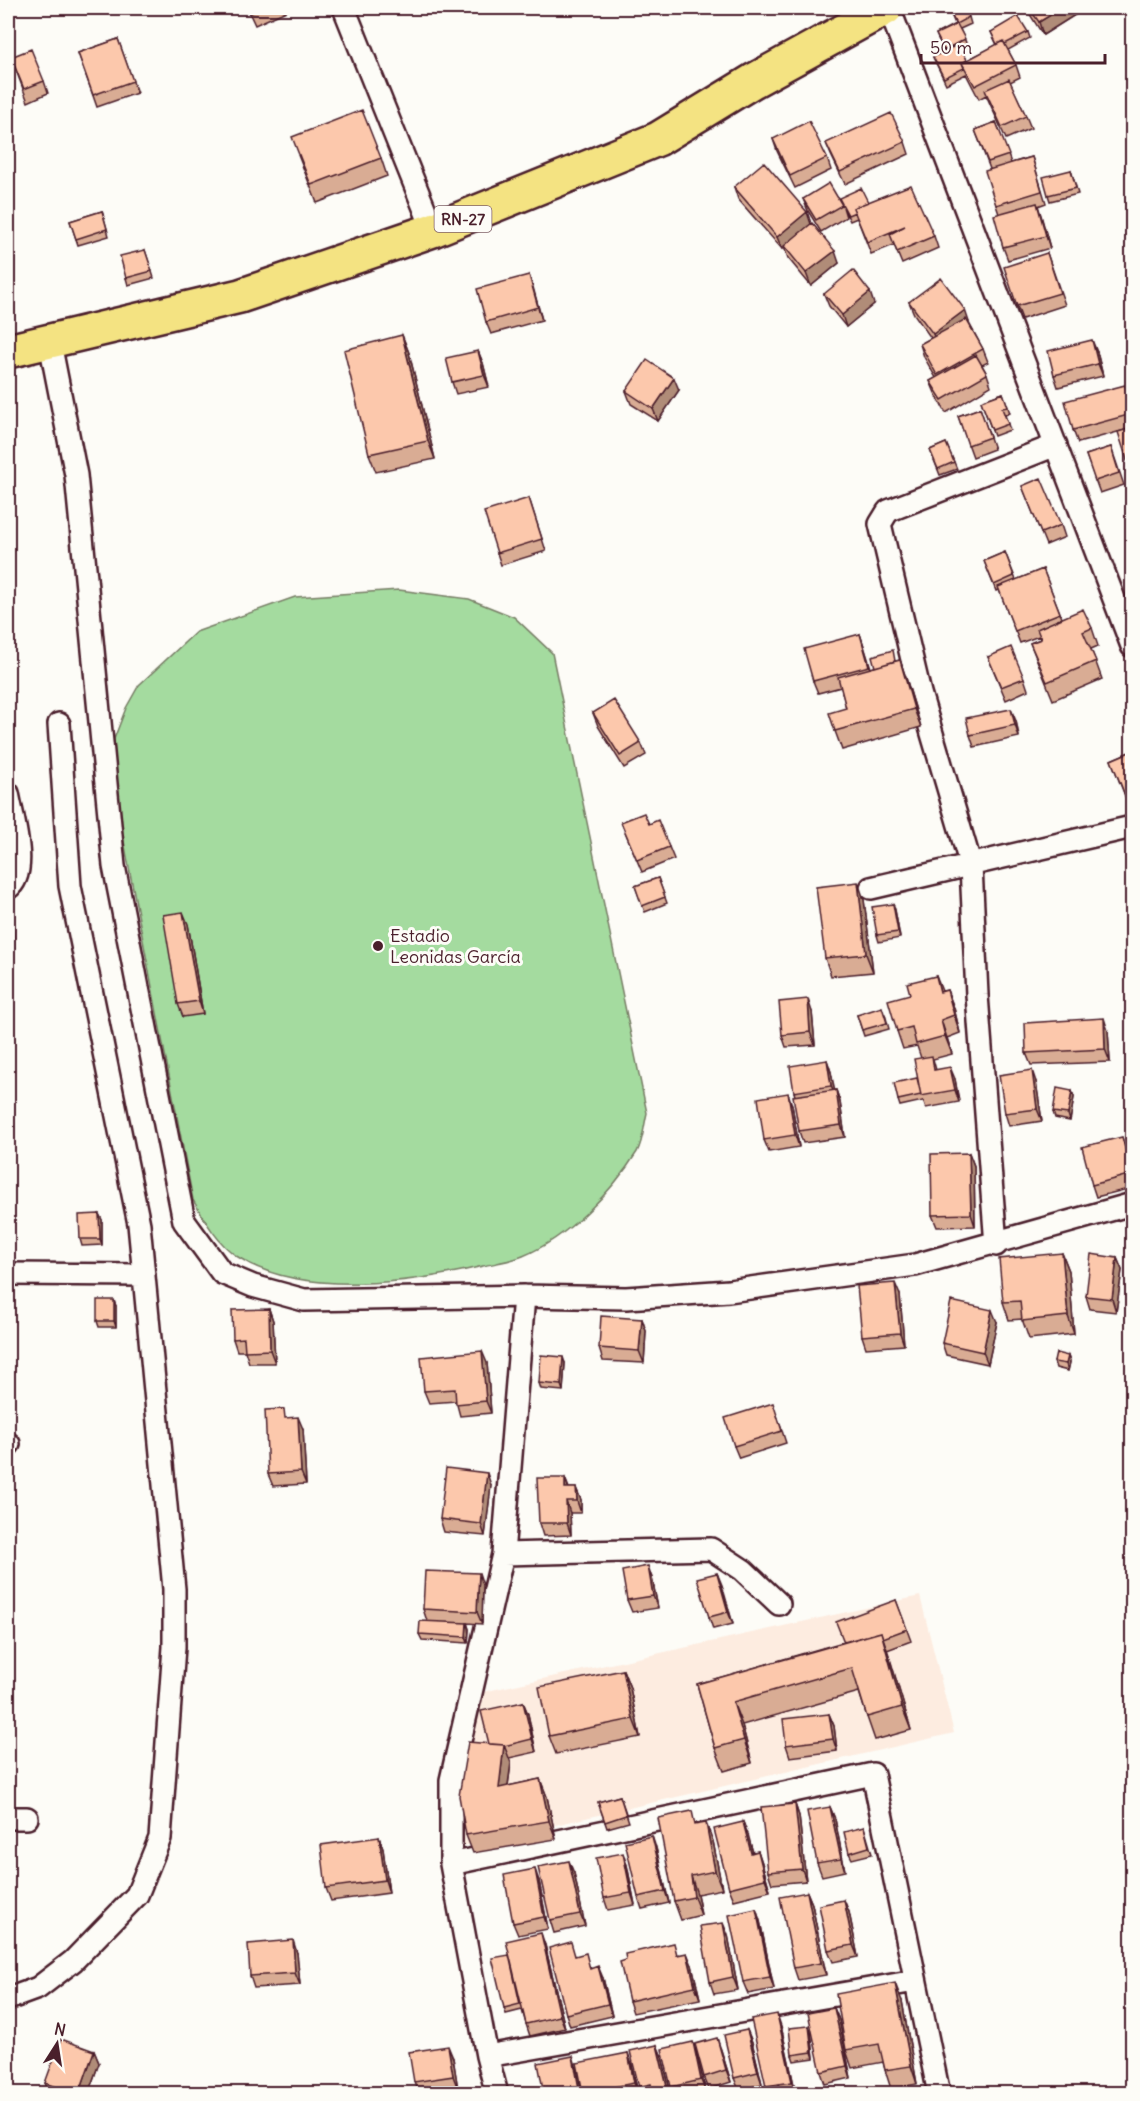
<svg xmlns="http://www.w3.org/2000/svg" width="1140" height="2101" font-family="Delius,sans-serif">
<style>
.built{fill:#fdece0}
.green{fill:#a4db9f;stroke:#777d65;stroke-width:1.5}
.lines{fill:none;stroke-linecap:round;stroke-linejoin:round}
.street-casing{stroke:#4a1f2b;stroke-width:26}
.primary-casing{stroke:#4a1f2b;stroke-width:38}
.street{stroke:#fdfcf7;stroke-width:21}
.primary{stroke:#f4e382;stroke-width:33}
.wall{fill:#d9ac94;stroke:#4a1f2b;stroke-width:1.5}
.shaded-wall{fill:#b08c78;stroke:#4a1f2b;stroke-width:1.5}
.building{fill:#fcc8ac;stroke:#4a1f2b;stroke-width:1.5}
.poi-dot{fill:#4a1f2b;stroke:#fdfcf7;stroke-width:2}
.labels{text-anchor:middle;stroke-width:6;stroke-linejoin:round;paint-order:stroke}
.shield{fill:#fdfcf7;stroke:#806168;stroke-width:1.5}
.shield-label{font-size:16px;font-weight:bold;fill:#4a1f2b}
.poi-label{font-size:18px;fill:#4a1f2b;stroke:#fdfcf7;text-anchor:start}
</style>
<rect width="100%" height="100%" fill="#fdfcf7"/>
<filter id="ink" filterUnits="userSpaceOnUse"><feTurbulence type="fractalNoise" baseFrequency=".0167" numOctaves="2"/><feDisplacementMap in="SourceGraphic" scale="12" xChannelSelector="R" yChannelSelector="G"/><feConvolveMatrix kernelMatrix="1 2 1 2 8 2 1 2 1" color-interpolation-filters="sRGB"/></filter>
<g filter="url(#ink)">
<path class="built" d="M920,1596L954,1733L464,1846L462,1767L478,1693Z"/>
<path class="green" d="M399,590L469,599L514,617L552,653L647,1113C644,1125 643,1142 637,1152C612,1192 567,1238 523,1256C511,1261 496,1263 483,1266C414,1283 301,1298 238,1257C218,1244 205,1221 193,1200L112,779L114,739L126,708L139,685L196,632L295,597Z"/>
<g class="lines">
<g class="street-casing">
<path id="street" d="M344,8L433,230
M889,8L1132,646
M50,343L76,475L114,866L184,1221L222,1273L253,1286L304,1300L524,1296L626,1298L729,1291L915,1265L1132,1204
M8,793C12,817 30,873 8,888
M871,888L1132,827
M996,1245L977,995L971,866L920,693L880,524L888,511L1056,445
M8,1274L144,1275
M8,1444H9
M503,1554L711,1549L743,1570L779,1604
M8,1818H27
M451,1864L873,1774L939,2094
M8,1999L38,1988L73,1961L137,1895L160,1838L174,1647V1589L139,1224L70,886L59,724
M487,2056L915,1981
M497,2094L487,2056L451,1864V1780L503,1554L524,1296"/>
</g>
<g class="primary-casing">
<path id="primary" d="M8,351L240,296L433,230L658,139L753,81L886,8"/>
</g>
<use href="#street" class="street"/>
<use href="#primary" class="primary"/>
</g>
<path class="wall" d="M247,8H293L255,25Z
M1027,8H1086L1043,35L1029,13Z
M949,10L969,17L971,24L960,29L967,45L961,48L967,60L997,45L991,32H1028L1030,38L1008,50L1016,65L1020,77L1010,82L1026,116L1031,128L1006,139L986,95L979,99L966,74L946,84L933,57L944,52L936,34L955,24Z
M118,39L137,93L97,107L78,53Z
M11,57L44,81L48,93L28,102Z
M996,122L1011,163L1032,157L1046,203L1038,206L1050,248L1008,260L1003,247L999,214L996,205L990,169L975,130Z
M773,139L827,158L831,170L795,188L777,151Z
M905,142L909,154L845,184L831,155L826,143Z
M298,155L381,158L387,176L317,203Z
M1071,170L1078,194L1050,201L1048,195Z
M734,187L807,212L811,224L839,263L811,286L788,258L784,247L782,249L738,199Z
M803,199L841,203L868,202L934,236L938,248L902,264L894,245L871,254L857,218L850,221L843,207L846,217L821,232L808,211Z
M102,211L109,236L78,245L70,221Z
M145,250L154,278L128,285L126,278Z
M1047,253L1065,305L1022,319L1017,306Z
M529,275L542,320L491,334L486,322Z
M824,294L874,304L846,327L829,306Z
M909,302L969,322V323L983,349L988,362L982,365L987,374L991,386L946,413L935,393L930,381L936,378L924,357L920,344L931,338L914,314Z
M402,335L409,353L435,459L376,472L369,454Z
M478,351L483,363L489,387L456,394L452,382Z
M1097,352L1103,376L1058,387L1054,375Z
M679,390L658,421L631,404L626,391Z
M1003,393L1010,413L1005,415L1010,430L994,436L981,401Z
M1130,397L1132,407V428L1078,443L1073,430Z
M980,408L994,449L973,457L958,416Z
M1132,428V472L1131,473L1127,460Z
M946,443L957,469L940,475L930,450Z
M1111,447L1124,485L1100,493L1086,455Z
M1022,486L1061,525L1065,537L1046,545Z
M529,498L546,551L501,565L497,553Z
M1005,552L1016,580L1043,569L1062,618L1092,628L1098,646L1091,649L1102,679L1053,700L1030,643L1040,639L1039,636L1020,643L999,590L996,591L984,561Z
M860,634L871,668L900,660L906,678L921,727L842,750L835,731L846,708L841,687L818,693L813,681Z
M988,657L1024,678L1028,690L1006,700Z
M593,713L641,743L646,755L624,768L598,726Z
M1016,721L1019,737L974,747L970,735Z
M1132,751V814L1111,760Z
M621,822L649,824L669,847L674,859L642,872Z
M658,878L667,903L645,912L635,886Z
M8,892L13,906L14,961H11L14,967L15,986H8Z
M864,900L873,972L831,976L825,958Z
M893,904L895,910L900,938L879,942L877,935Z
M188,924L203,1014L183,1017L178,1004Z
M936,976L942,991L947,990L954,1008L960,1033L947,1038L952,1054L933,1059L936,1070L955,1079L959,1102L926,1108L923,1100V1101L900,1106L898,1100L919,1083L921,1058L917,1046L903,1049L897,1031L910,994Z
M812,1012L815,1045L786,1047L782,1035Z
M885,1014L889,1029L864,1036L857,1015Z
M1108,1031L1110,1062L1031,1065L1026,1053Z
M827,1060L831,1072L834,1090H836L840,1102L845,1137L803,1143L799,1131L795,1096L794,1092Z
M1036,1082L1042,1121L1009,1126L1005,1113Z
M1072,1091L1074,1097L1070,1121L1055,1118L1053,1112Z
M792,1105L799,1147L769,1152L764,1140Z
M1126,1149L1132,1171V1188L1096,1197L1092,1185Z
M969,1153L974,1166L975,1226L937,1227L932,1215Z
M99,1214L102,1220V1245L82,1246L80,1239Z
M1062,1253L1069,1271L1074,1334L1029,1339L1022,1319L1009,1320L1003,1302Z
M1117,1258L1122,1270L1116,1312L1090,1309L1086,1296Z
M900,1295L904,1345L866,1348L862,1336Z
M116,1306V1327H99L97,1321Z
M269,1309L273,1321L275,1363H249L245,1351H237L233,1339Z
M642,1319L646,1331L644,1363L603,1361L599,1348Z
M997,1322L988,1364L946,1355L942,1343Z
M1068,1356L1070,1362L1068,1371L1056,1368L1054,1362Z
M487,1363L491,1413L460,1416L456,1401L429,1403L424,1391Z
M565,1363L563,1391L541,1389L539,1383Z
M777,1415L786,1443L739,1458L734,1446Z
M303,1429L306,1484L273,1486L268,1474Z
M565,1478L569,1488H576L581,1500V1513H570L571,1535L543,1536L539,1523Z
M491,1485L485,1536L444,1532L440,1519Z
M717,1573L733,1624L713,1629L709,1617Z
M652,1578L658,1608L632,1612L627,1600Z
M483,1585L482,1624L467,1623L469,1629L468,1643L422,1640L419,1634L427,1621L423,1609Z
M896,1600L911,1641L887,1650L911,1730L875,1740L867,1717L859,1692L742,1725L752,1763L724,1771L715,1748L697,1684L843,1642Z
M623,1670L630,1688L640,1737L556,1754L549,1736Z
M523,1702L528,1714L536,1752L509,1758L511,1763L508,1786L540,1779L547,1797L556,1839L473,1853L466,1835L489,1744Z
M829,1714L834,1726L837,1751L790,1757L786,1745Z
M620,1796L629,1822L607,1828L598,1802Z
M795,1804L799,1816L806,1881L772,1884L768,1872Z
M830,1807L835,1819L845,1871L822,1876L817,1863Z
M743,1822L753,1852L758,1851L762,1863L770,1891L734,1900L729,1888Z
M697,1824L713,1841L722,1889L697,1894L701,1915L681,1920L674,1901Z
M864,1827L872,1854L852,1859L849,1853Z
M379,1837L383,1849L389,1893L331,1901L326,1888Z
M656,1848L669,1903L642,1909L638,1897Z
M627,1865L635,1905L608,1910L604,1898Z
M574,1873L585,1926L554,1933L550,1920Z
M539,1881L548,1929L518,1935L513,1923Z
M807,1892L812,1904L826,1975L798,1980L794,1968Z
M844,1900L849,1912L858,1957L833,1962L828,1950Z
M756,1909L760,1921L774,1989L748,1994L743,1982Z
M728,1935L738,1990L714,1994L710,1982Z
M545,1945L565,2028L530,2036L526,2024L522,2010L506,2014L504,2008L509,1955Z
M297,1953L300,1985L254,1988L250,1976Z
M679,1954L692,1965L700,1999L633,2013L629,2001Z
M576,1956L603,1978L612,2016L570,2026L566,2014Z
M902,2001L917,2084L891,2089L885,2070L883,2062L852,2068L846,2050Z
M834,2008L839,2020L851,2078L825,2084L821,2072Z
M781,2026L796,2094H760L766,2086Z
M809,2026L811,2032L814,2058L794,2061L792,2055Z
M747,2030L752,2042L762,2084L739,2090L734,2078Z
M657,2045L662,2057L671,2094H641L639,2087Z
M721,2050L731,2082L709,2089L704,2077Z
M94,2051L99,2063L88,2094H49L45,2083Z
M697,2054L706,2093L702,2094H673L671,2087Z
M453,2058L458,2089L424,2094H418L414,2082Z
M577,2063L632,2065L638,2094H583Z"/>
<path class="shaded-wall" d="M1062,8H1086L1043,35L1039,22Z
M1037,203L1041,215L1050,248L1046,236Z
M807,212L811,224L782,249L777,237Z
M835,251L839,263L811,286L806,273Z
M529,275L533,287L542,320L538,307Z
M870,292L874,304L846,327L842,315Z
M965,310L969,322L937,346L933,334Z
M402,335L409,353L435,459L428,441Z
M1092,340L1097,352L1103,376L1098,364Z
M478,351L483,363L489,387L484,375Z
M674,378L679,390L658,421L653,409Z
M860,634L864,646L873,678L869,666Z
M900,660L906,678L921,727L914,709Z
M1011,709L1016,721L1019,737L1015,725Z
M858,882L864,900L873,972L866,954Z
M8,892L13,906L14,961L8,944Z
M893,904L895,910L900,938L898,932Z
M183,912L188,924L203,1014L199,1001Z
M9,955L14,967L15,986L10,973Z
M947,990L954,1008L960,1033L954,1015Z
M808,999L812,1012L815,1045L810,1032Z
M1104,1018L1108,1031L1110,1062L1105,1049Z
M941,1020L947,1038L952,1054L945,1036Z
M827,1060L831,1072L836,1098L831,1086Z
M950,1067L955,1079L959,1102L955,1090Z
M1032,1070L1036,1082L1042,1121L1037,1109Z
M836,1090L840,1102L845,1137L841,1125Z
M1072,1091L1074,1097L1070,1121L1068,1114Z
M788,1093L792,1105L799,1147L795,1135Z
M1122,1137L1126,1149L1132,1171V1175Z
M969,1153L974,1166L975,1226L971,1214Z
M99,1214L102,1220V1245L100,1239Z
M1062,1253L1069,1271L1074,1334L1068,1316Z
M1117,1258L1122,1270L1116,1312L1112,1299Z
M895,1283L900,1295L904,1345L900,1333Z
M114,1300L116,1306V1327L114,1321Z
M269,1309L273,1321L275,1363L270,1350Z
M992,1310L997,1322L988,1364L983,1352Z
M642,1319L646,1331L644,1363L639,1351Z
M482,1351L487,1363L491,1413L486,1401Z
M1068,1356L1070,1362L1068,1371L1066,1364Z
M563,1357L565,1363L563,1391L561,1385Z
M298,1417L303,1429L306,1484L301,1472Z
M487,1473L491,1485L485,1536L481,1524Z
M565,1478L569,1490L565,1488Z
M576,1488L581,1500V1513L577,1501Z
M566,1501L570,1513L571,1535L567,1523Z
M648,1566L652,1578L658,1608L653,1596Z
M479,1573L483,1585L482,1624L477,1612Z
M717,1573L722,1585L733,1624L728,1612Z
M467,1623L469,1629L468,1643L466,1637Z
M881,1632L889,1655L911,1730L902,1707Z
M623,1670L630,1688L640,1737L633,1719Z
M523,1702L528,1714L536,1752L532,1739Z
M733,1702L742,1725L752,1763L744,1740Z
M829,1714L834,1726L837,1751L833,1739Z
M504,1745L511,1763L505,1806L499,1788Z
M540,1779L547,1797L556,1839L549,1821Z
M795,1804L799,1816L806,1881L802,1869Z
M830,1807L835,1819L845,1871L841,1859Z
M743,1822L748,1834L756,1865L751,1853Z
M706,1823L713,1841L722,1889L715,1871Z
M652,1836L656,1848L669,1903L665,1891Z
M379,1837L383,1849L389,1893L385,1880Z
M758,1851L762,1863L770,1891L765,1879Z
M623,1853L627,1865L635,1905L631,1893Z
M569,1861L574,1873L585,1926L580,1914Z
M535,1869L539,1881L548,1929L544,1917Z
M691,1876L697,1894L701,1915L694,1897Z
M807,1892L812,1904L826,1975L821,1963Z
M844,1900L849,1912L858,1957L853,1945Z
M756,1909L760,1921L774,1989L770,1977Z
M723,1923L728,1935L738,1990L733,1977Z
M541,1933L545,1945L565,2028L560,2016Z
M293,1940L297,1953L300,1985L295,1973Z
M687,1953L692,1965L700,1999L695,1986Z
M598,1966L603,1978L612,2016L608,2004Z
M895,1983L902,2001L917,2084L911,2066Z
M834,2008L839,2020L851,2078L847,2066Z
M777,2014L781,2026L796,2094L792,2082Z
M809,2026L811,2032L814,2058L812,2052Z
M747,2030L752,2042L762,2084L758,2072Z
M717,2038L721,2050L731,2082L726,2070Z
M693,2042L697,2054L706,2093L701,2080Z
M657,2045L662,2057L671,2094H669L668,2091Z
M448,2046L453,2058L458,2089L453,2076Z
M94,2051L99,2063L88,2094H79Z
M628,2053L632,2065L638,2094L634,2083Z
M573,2056L577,2069L582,2094H580Z"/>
<path class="building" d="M248,8H262L251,13Z
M953,8H964L969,17L956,24L949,10Z
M1029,8H1062L1039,22Z
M1018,16L1028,32L1005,44L1003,41L997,44L991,32Z
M957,24L965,39L944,50L936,34Z
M118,39L133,81L93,95L78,53Z
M1003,41L1016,65L975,86L962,63Z
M959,44L967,60L962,63L964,68L944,78L933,57Z
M31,49L44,81L24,89L11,57Z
M1009,79L1026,116L1002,127L985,90Z
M362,110L381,158L311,185L292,137Z
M891,113L905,142L840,172L826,143Z
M809,121L827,158L790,176L773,139Z
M996,122L1009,155L988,162L975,130Z
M1032,157L1042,191L996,205L985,171Z
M764,162L807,212L777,237L734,187Z
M1071,170L1076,188L1048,195L1043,177Z
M829,183L842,205L816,220L803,199Z
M911,185L934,236L897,252L890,234L905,226L867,242L853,208Z
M861,188L868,202L853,208L855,212L848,215L839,198Z
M1037,203L1046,236L1003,247L994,215Z
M102,211L107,229L76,239L70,221Z
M812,223L835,251L806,273L784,246Z
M145,250L152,271L126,278L120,256Z
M1047,253L1060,293L1017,306L1004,267Z
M853,270L870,292L842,315L824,294Z
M529,275L538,307L486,322L477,289Z
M941,278L965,310L933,334L909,302Z
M966,319L983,349L937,375L920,344Z
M402,335L428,441L369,454L344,350Z
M1092,340L1098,364L1054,375L1048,351Z
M478,351L484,375L452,382L446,358Z
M976,355L987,374L942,400L930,381Z
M647,360L674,378L653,409L626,391Z
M1125,385L1132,411V414L1073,430L1065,401Z
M1003,393L1008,407L1002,408L1008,424L992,430L981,401Z
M980,408L990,437L968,445L958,416Z
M1132,428V459L1127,460L1118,432Z
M946,443L954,462L938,469L930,450Z
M1111,447L1119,473L1095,481L1086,455Z
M1041,478L1061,525L1041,533L1022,486Z
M529,498L542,539L497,553L484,512Z
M1005,552L1014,576L994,585L984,561Z
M1043,569L1060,613L1015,631L998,587Z
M1083,609L1092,628L1083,632L1096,661L1047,682L1030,643L1041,639L1037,629Z
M860,634L869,666L813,681L804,649Z
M1011,647L1024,678L1001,687L988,657Z
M893,650L895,661L875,667L872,656Z
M900,660L914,709L835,731L829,713L846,708L838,677Z
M614,700L641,743L620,756L593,713Z
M1011,709L1015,725L970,735L966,718Z
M1132,751V803L1129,805L1111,760Z
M644,813L649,824L658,820L669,847L637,860L621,822Z
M658,878L665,897L642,906L635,886Z
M858,882L866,954L825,958L816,887Z
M893,904L898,932L877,935L872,907Z
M183,912L199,1001L178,1004L163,915Z
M8,955H9L10,973H8Z
M936,976L940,992L947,990L954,1015L941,1020L945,1036L916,1044L912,1027L897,1031L888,1000L910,994L907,983Z
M808,999L810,1032L782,1035L779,1002Z
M882,1007L887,1023L862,1030L857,1015Z
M1104,1018L1105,1049L1026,1053L1025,1023Z
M932,1056L934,1070L950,1067L955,1090L921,1096L914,1059Z
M827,1060L831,1086L794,1092L790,1066Z
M1032,1070L1037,1109L1005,1113L999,1075Z
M917,1078L921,1095L898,1100L894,1083Z
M1057,1088L1072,1091L1068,1114L1053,1112Z
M836,1090L841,1125L799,1131L793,1096Z
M788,1093L795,1135L764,1140L758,1098Z
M1122,1137L1132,1174L1092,1185L1082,1147Z
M969,1153L971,1214L932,1215L931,1154Z
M99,1214L100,1239H80L79,1215Z
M1062,1253L1068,1316L1022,1321L1020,1301L1003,1302L999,1259Z
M1091,1254L1117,1258L1112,1299L1086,1296Z
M895,1283L900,1333L862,1336L857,1286Z
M97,1300H114V1321H97Z
M951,1301L992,1310L983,1352L942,1343Z
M269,1309L270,1350L245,1351L244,1338L233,1339L232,1310Z
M601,1316L642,1319L639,1351L599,1348Z
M482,1351L486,1401L456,1404L455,1389L424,1391L421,1357Z
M1056,1353L1068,1356L1066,1364L1054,1362Z
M541,1355L563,1357L561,1385L539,1383Z
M773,1403L782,1431L734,1446L725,1418Z
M284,1409L285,1418L298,1417L301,1472L268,1474L265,1410Z
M446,1468L487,1473L481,1524L440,1519Z
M537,1478H565V1488H576L577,1501H566L567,1523H539Z
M648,1566L653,1596L627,1600L622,1571Z
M425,1571L479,1573L477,1612L423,1609Z
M717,1573L728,1612L709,1617L697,1578Z
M896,1600L907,1629L883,1638L881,1632L844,1642L836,1622Z
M420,1621L467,1623L466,1637L419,1634Z
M881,1632L902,1707L867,1717L852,1668L733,1702L744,1740L715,1748L697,1684Z
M623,1670L633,1719L549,1736L539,1687Z
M523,1702L532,1739L504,1746V1745L489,1744L481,1711Z
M829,1714L833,1739L786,1745L783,1719Z
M468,1742L504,1745L499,1788L540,1779L549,1821L466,1835L459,1796Z
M620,1796L626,1815L605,1822L598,1802Z
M795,1804L802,1869L768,1872L761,1807Z
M830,1807L841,1859L817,1863L807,1811Z
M692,1811L695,1825L706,1823L715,1871L691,1876L694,1897L674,1901L658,1818Z
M743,1822L751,1853L758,1851L765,1879L729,1888L714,1829Z
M864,1827L869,1847L849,1853L844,1832Z
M652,1836L665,1891L638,1897L625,1842Z
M379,1837L385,1880L326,1888L321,1845Z
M623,1853L631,1893L604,1898L596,1858Z
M569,1861L580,1914L550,1920L538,1867Z
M535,1869L544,1917L513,1923L504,1875Z
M807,1892L821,1963L794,1968L780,1897Z
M844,1900L853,1945L828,1950L819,1905Z
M756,1909L770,1977L743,1982L729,1915Z
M723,1923L733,1977L710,1982L700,1926Z
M541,1933L560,2016L526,2024L506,1941Z
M293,1940L295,1973L250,1976L248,1944Z
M571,1942L575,1956L586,1953L590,1969L598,1966L608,2004L566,2014L549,1948Z
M674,1943L677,1955L687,1953L695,1986L629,2001L620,1962L626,1960L625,1954Z
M509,1955L520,2004L504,2008L492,1958Z
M895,1983L911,2066L885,2070L879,2044L846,2050L836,1994Z
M834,2008L847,2066L821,2072L808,2013Z
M777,2014L792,2082L766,2086L751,2019Z
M809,2026L812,2052L792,2055L789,2028Z
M747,2030L758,2072L734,2078L724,2035Z
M717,2038L726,2070L704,2077L695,2044Z
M61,2039L94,2051L79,2094H75L45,2083Z
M693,2042L701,2080L671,2087L662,2049Z
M657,2045L668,2091L653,2094L651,2084L639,2087L630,2051Z
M448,2046L453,2076L414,2082L409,2052Z
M628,2053L634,2083L583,2093L577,2063Z
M573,2056L580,2094H544L538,2063Z
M779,2084L781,2094H760L759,2088Z"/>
</g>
<circle class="poi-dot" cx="378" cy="946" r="6"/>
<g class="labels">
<rect class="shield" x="434.5" y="206" width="57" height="26" rx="4.5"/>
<g class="shield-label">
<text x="463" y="225">RN-27</text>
</g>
<g class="poi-label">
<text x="390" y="942">Estadio<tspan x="390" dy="21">Leonidas García</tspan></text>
</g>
</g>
<rect width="1140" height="2101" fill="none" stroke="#fdfcf7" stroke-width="30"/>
<rect x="15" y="15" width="1110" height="2071" fill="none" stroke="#4a1f2b" stroke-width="2" filter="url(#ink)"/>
<g transform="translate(57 2044) rotate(12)" stroke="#fdfcf7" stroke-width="4.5" paint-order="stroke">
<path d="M0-4.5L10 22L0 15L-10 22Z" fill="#4a1f2b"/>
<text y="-9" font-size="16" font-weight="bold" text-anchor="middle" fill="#4a1f2b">N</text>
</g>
<path d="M921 54v9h184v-9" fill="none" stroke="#4a1f2b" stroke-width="3"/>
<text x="930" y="54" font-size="18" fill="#4a1f2b" stroke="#fdfcf7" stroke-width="4.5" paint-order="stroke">50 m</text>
</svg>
